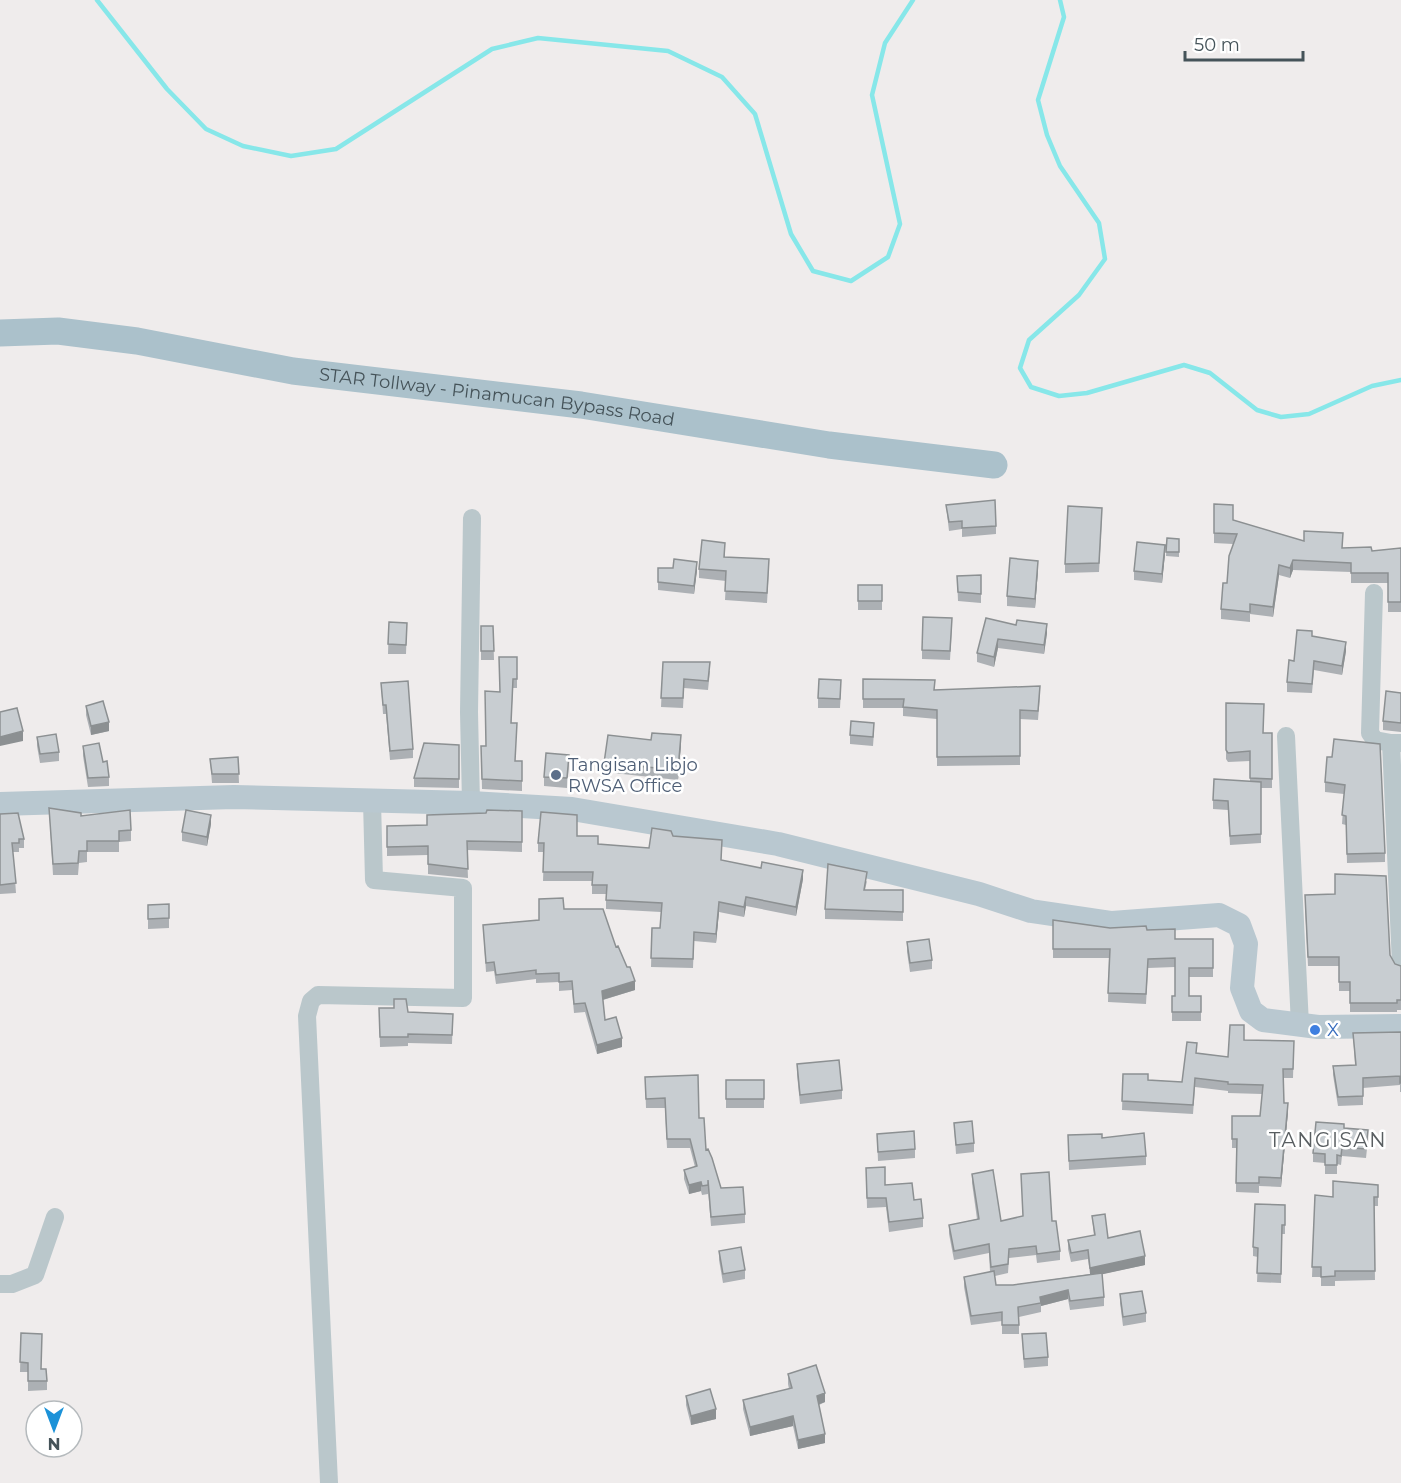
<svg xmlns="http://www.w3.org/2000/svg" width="1401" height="1483" font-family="Montserrat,sans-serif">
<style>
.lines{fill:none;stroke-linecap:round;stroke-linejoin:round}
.stream{stroke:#87e7e9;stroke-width:4.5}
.street{stroke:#bac7cb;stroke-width:18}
.secondary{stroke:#b9c8d0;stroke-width:24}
.primary{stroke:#abc1cb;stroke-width:27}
.wall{fill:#acb0b4}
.shaded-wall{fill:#8c9092}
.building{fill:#c8cdd1;stroke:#8c9092;stroke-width:1.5}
.service-dot{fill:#5c6f8a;stroke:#fff;stroke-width:2}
.shop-dot{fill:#3f7fe0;stroke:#fff;stroke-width:2}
.labels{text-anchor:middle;stroke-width:5;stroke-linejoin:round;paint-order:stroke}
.street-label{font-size:18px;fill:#455359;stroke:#fff}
.service-label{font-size:18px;fill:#4e5e75;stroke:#fff;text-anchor:start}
.shop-label{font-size:18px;fill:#366cbe;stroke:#fff;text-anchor:start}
.neighbourhood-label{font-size:20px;letter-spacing:1.5px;fill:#595e61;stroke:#fff}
</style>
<rect width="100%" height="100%" fill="#efecec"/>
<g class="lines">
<path class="stream" d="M97,0L167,89L206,129L243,146L291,156L336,149L492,49L538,38L668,51L722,77L755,114L791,234L813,271L851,281L888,257L900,224L872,95L885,43L913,0
M1060,0L1064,17L1038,100L1047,135L1060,166L1099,223L1105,259L1079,295L1029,340L1020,368L1031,387L1059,396L1087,393L1184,365L1210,373L1257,410L1281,417L1309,414L1372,386L1401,380"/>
<path class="street" d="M1374,593L1370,733L1375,740L1391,743
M1286,736L1300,1025
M1401,743H1391L1401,964
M471,803L469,712L472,518
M0,1284H12L35,1275L55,1217
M329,1483L307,1016L311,1001L318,995L463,998V888L374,880L372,801"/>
<path class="secondary" d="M0,804L234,797L471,803L572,809L778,844L979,894L1031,911L1112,923L1219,915L1239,925L1246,944L1242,988L1251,1011L1263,1020L1318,1027L1401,1026"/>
<path class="primary" id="s1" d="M0,333L58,331L137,341L293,371L581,405L829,445L994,465"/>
</g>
<path class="wall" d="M1214,504L1233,520L1304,541L1343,548L1372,551L1401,548V612H1388V583H1351V572L1293,570L1290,578L1279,575L1273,617L1250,614V622L1221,619V609L1227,583L1233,544L1214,543Z
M946,505L996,526V534L962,537V529L949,531Z
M1102,517L1099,572L1065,573V564Z
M1167,538L1179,539V557L1166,556Z
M725,552V557L769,568L767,603L725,600L726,581L699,578V569Z
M1165,554L1162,583L1134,580V571Z
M658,568L697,570L694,594L658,590Z
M1038,570L1035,608L1007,606V596Z
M981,575V603L958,601L957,576Z
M858,585H882V610H858Z
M986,618L1047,633L1044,654L998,648L994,667L977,662V653Z
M389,622L407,623L406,654H388Z
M481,626H493L494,660H481Z
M952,627L950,660L922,659V650Z
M1312,636L1346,651L1342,675L1314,670L1312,693L1287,692V682L1294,661Z
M517,657V688H513L511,723L515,761H522V791L482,789L481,746H486L499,692Z
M663,662L710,671L708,690L684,688L683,708L661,707Z
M863,679L935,690L1040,695L1038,720L1020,719V765L937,766V719L903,716V708H863Z
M381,683L413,749V758L390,760L386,714H383Z
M841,689L840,708H818V698Z
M1401,693V732L1383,730V721Z
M1226,703L1263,733H1272V788H1261V843L1230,845L1228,810L1213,809V800L1250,781V761L1228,762L1226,759Z
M86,706L109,731L91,735L86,715Z
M874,732L873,746L850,744V735Z
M37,737L59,752V761L40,763L37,746Z
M651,740L681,744L678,780L604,772V763Z
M459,745V788L414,787V778Z
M83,746L103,762L109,777V786L88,787L83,756Z
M238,757L239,783H212L210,759Z
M1332,757L1385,853V862L1347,863L1346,825L1342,824L1344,794L1325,792V782Z
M569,764L567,788L544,786V777Z
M49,808L131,830V841L119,842V852H87V862L79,863L78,875H53Z
M522,811V852L467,850L468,878L428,874V855L387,856V826L427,825Z
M0,814L24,839V848H19V852H13L16,893L0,894Z
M211,824L207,846L182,841V832Z
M577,836L598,844L649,848L673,836L722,849L721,860L803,879L796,916L746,906L744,917L719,912L716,943L694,941L693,968L651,967L652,928H660L661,912L606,909V894H592V881H543L544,852H538V843Z
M867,881L865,890H903V921L825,919V909Z
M148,905L169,918V928L148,929Z
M1305,905L1390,955L1395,964L1401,966V1010H1397V1012H1350V991H1339V966H1308Z
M564,909L616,947L635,990L603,1000L605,1020L622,1047L597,1054L585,1012L574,1013L572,990L559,991V982L536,983V979L496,984L494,971L486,972L483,925L539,920Z
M1053,920L1110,928L1147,930L1175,939H1213V977H1189V996H1201V1021H1172V996H1175V967L1148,968L1146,1004L1108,1002L1109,958H1053Z
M907,942L932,960V969L910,972L907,952Z
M379,1008L408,1012L453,1014L452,1044L408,1043V1046L380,1047Z
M1401,1032V1092H1400V1085L1363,1088V1105L1338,1106L1333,1075V1066L1355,1065L1353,1033Z
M1244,1040L1294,1041L1293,1078H1284V1103L1288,1112L1281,1187L1259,1186V1193L1236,1192V1148H1232V1116H1260L1262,1094L1228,1093V1091L1195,1087L1193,1114L1122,1110L1123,1074L1148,1080L1182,1082L1197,1053L1228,1057Z
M797,1064L842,1090V1099L800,1104L797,1074Z
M645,1077L699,1118L706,1150L721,1188L745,1214V1223L711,1226L708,1190V1194L702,1195L701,1191L689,1194L684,1179V1170L695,1167L690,1148H667L665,1108H646Z
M726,1080H764V1108H726Z
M954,1123L974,1143V1152L956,1154Z
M1344,1128L1368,1139L1366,1158L1342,1156L1341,1165L1337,1164V1174H1325V1163L1313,1162V1153Z
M877,1134L915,1149V1158L878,1161Z
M1068,1135L1102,1138L1146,1156V1165L1069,1170Z
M866,1168L885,1185L914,1200L923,1218V1227L889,1232L886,1207L867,1208Z
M972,1174L1001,1221L1023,1216L1021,1174L1052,1221L1060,1251V1260L1037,1263L1036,1255L1009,1258L1008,1273L995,1276L996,1285H1013L1090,1274L1088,1259L1071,1262L1068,1249V1240L1094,1236L1092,1216L1108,1238L1145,1265L1102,1274L1104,1297V1306L1070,1310L1068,1299L1041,1306V1312L1019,1317V1334H1002V1321L971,1325L964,1287V1277L990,1272L989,1253L954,1260L949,1234V1225L977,1219L972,1183Z
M1378,1185V1206H1374L1375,1280L1335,1281V1286H1321V1277H1312L1315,1195L1333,1197Z
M1285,1205V1234H1282L1281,1283L1257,1282L1258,1257L1253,1256V1247Z
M719,1251L745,1270V1279L723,1283L719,1260Z
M1120,1294L1146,1313V1322L1123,1326L1120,1303Z
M21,1333L41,1369L47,1381V1390L28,1391V1372H20Z
M1022,1334L1048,1357V1366L1024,1368Z
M788,1374L825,1402L819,1405L825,1443L798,1449L793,1426L750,1436L743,1409V1400L789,1389L788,1384Z
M686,1396L716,1419L691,1425L686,1405Z"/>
<path class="shaded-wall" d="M1165,545V554L1162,583V574Z
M1293,560V570L1290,578V568Z
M1038,561V570L1035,608V599Z
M697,562V570L694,594V586Z
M1279,565V575L1273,617V607Z
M1047,624V633L1044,654V645Z
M998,639V648L994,667V657Z
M1346,642V651L1342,675V666Z
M109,722V731L91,735V726Z
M23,731V741L0,746V737Z
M681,735V744L678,780V770Z
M211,815V824L207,846V837Z
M803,870V879L796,916V907Z
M746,897V906L744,917V907Z
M719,902V912L716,943V934Z
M635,981V990L602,1000V991Z
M622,1038V1047L597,1054V1045Z
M1288,1103V1112L1281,1187V1178Z
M701,1182V1191L689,1194V1185Z
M1145,1256V1265L1090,1277V1268Z
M1068,1290V1299L1041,1306L1040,1297Z
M825,1393V1402L817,1405V1396Z
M716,1409V1419L691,1425V1416Z
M793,1416V1426L750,1436V1427Z
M825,1434V1443L798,1449V1440Z"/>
<path class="building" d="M995,500L996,526L962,528V521L949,522L946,505Z
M1214,504L1233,505V520L1304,541V531L1343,533L1342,548L1371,547L1372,551L1401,548V602H1388V573H1351V563L1293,560L1290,568L1279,565L1273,607L1250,604V612L1221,609L1223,583H1227L1229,556L1237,534L1214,533Z
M1068,506L1102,508L1099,563L1065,564Z
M1167,538L1179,539V552H1166Z
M702,540L725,543L724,557L769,559L767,593L725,591L726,571L699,569Z
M1137,542L1165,545L1162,574L1134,571Z
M1010,558L1038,561L1035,599L1007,596Z
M674,559L697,562L694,586L658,582V568H673Z
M981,575V594L958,592L957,576Z
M858,585H882V601H858Z
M923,617L952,618L950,651L922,650Z
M986,618L1016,625L1017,620L1047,624L1044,645L998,639L994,657L977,653Z
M389,622L407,623L406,645L388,644Z
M481,626H493L494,651H481Z
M1297,630L1312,631V636L1346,642L1342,666L1314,661L1312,684L1287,682L1289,660L1294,661Z
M499,657H517V679H513L511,723H517L515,761H522V781L482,779L481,746H486L485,691L500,692Z
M663,662H710L708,681L684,679L683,698H661Z
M819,679L841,680L840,699L818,698Z
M863,679L935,680L934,690L1040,686L1038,711L1020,710V756L937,757V710L903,707L904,699H863Z
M408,681L413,749L390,751L386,705H383L381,683Z
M1386,691L1401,693V723L1383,721Z
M103,701L109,722L91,726L86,706Z
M1226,703L1264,704L1263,733H1272V779L1250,778V751L1228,753L1226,750Z
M17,708L23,731L0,737V712Z
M851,721L874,723L873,737L850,735Z
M652,733L681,735L678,770L604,763L608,735L651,740Z
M56,734L59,752L40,754L37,737Z
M1334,739L1380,744L1385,853L1347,854L1346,816L1342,815L1345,785L1325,782L1327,757H1332Z
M99,743L103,762L107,761L109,777L88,778L83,746Z
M424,743L459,745V779L414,778Z
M546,753L569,755L567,778L544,777Z
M238,757L239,774H212L210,759Z
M1214,779L1261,782V834L1230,836L1228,801L1213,800Z
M49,808L81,813V816L130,810L131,830L119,831V841H87V851H79L78,863L53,864Z
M186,810L211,815L207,837L182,832Z
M487,810L522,811V842L467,841L468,869L428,864V846L387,847V826L427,825V815L486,813Z
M541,812L577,815V836H598V844L649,848L652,828L671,831L673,836L722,840L721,860L761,868L762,862L803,870L796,907L746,897L744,907L719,902L716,934L694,932L693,959L651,958L652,928H660L662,903L606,900L607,885H592L593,872H543L544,843H538Z
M18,813L24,839H19V843H12L16,883L0,885V814Z
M828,864L867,872L864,890H903V912L825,909Z
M1335,874L1386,876L1390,955L1395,964L1401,966V1000H1397V1003H1350V982H1339V957H1308L1305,895L1335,894Z
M563,898L564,909H603L616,947L618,946L627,967H630L635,981L602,991L605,1020L616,1017L622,1038L597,1045L585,1003L574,1004L572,981L559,982V973L536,974V970L496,975L494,962L486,963L483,925L539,920V899Z
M169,904V918L148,919V905Z
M1053,920L1110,928L1146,926L1147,930L1175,929V939H1213V968H1189V996H1201V1012H1172V996H1175V958L1148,959L1146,994L1108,993L1110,949H1053Z
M929,939L932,960L910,963L907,942Z
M394,999H406L408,1012L453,1014L452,1035L408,1034V1037H380L379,1008H394Z
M1230,1025H1244V1040L1294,1041L1293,1069H1283L1284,1103H1288L1281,1178L1259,1177V1183H1236L1237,1139H1232V1116H1260L1263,1085L1228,1084V1082L1195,1078L1193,1105L1122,1101L1123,1074H1148V1080L1182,1082L1187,1042L1197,1043L1196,1053L1228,1057Z
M1401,1032V1083H1400V1076L1363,1078V1096L1338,1097L1333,1066L1356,1065L1353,1033Z
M839,1060L842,1090L800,1095L797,1064Z
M698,1075L699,1118H704L706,1150L708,1149L712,1158L721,1188L743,1187L745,1214L711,1217L708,1180V1185L702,1186L701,1182L689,1185L684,1170L697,1166L690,1139H667L665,1098L646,1099L645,1077Z
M726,1080H764V1099H726Z
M972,1121L974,1143L956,1145L954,1123Z
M1316,1122L1344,1124V1128L1368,1130L1366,1149L1342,1147L1341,1156L1337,1155V1165H1325V1154L1313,1153Z
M914,1131L915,1149L878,1152L877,1134Z
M1144,1133L1146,1156L1069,1161L1068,1135L1102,1134V1138Z
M885,1167V1185L912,1183L914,1200L921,1199L923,1218L889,1222L886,1198H867L866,1168Z
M993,1170L1001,1221L1023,1216L1021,1174L1049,1172L1052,1221H1056L1060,1251L1037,1254L1036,1246L1009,1249L1008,1264L991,1267L989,1244L954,1251L949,1225L979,1219L972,1174Z
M1333,1181L1378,1185V1197H1374L1375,1271H1335V1276L1321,1277V1267H1312L1315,1195L1333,1197Z
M1255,1204L1285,1205V1225H1282L1281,1274L1257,1273L1258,1248L1253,1247Z
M1105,1214L1108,1238L1140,1231L1145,1256L1090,1268L1088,1250L1071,1253L1068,1240L1095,1235L1092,1216Z
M741,1247L745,1270L723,1274L719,1251Z
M994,1271L996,1285H1013L1102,1273L1104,1297L1070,1301L1068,1290L1040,1297L1041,1303L1018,1307L1019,1325H1002V1312L971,1316L964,1277Z
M1142,1291L1146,1313L1123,1317L1120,1294Z
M21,1333L42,1334L41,1369H46L47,1381H28V1363L20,1362Z
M1046,1333L1048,1357L1024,1359L1022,1334Z
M816,1365L825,1393L817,1396L825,1434L798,1440L793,1416L750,1427L743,1400L792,1388L788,1374Z
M710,1389L716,1409L691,1416L686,1396Z"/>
<circle class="service-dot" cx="556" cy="775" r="6"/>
<circle class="shop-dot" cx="1315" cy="1030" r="6"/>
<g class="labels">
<g class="street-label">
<text dy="6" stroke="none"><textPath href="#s1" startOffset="502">STAR Tollway - Pinamucan Bypass Road</textPath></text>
</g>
<g class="service-label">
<text x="568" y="771">Tangisan Libjo<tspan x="568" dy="21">RWSA Office</tspan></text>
</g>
<g class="shop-label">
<text x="1327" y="1036">X</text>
</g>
<g class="neighbourhood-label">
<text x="1328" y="1147">TANGISAN</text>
</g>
</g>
<g transform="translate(54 1429) rotate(180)"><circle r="28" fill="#ffffff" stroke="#b5babd" stroke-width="1.5"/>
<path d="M0-4.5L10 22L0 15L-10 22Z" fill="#1c92d8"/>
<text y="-9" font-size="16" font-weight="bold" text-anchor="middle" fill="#455359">N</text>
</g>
<path d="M1185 51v9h118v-9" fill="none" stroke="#455359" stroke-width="3"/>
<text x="1194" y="51" font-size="18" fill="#455359" stroke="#ffffff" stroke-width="4.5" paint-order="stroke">50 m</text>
</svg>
